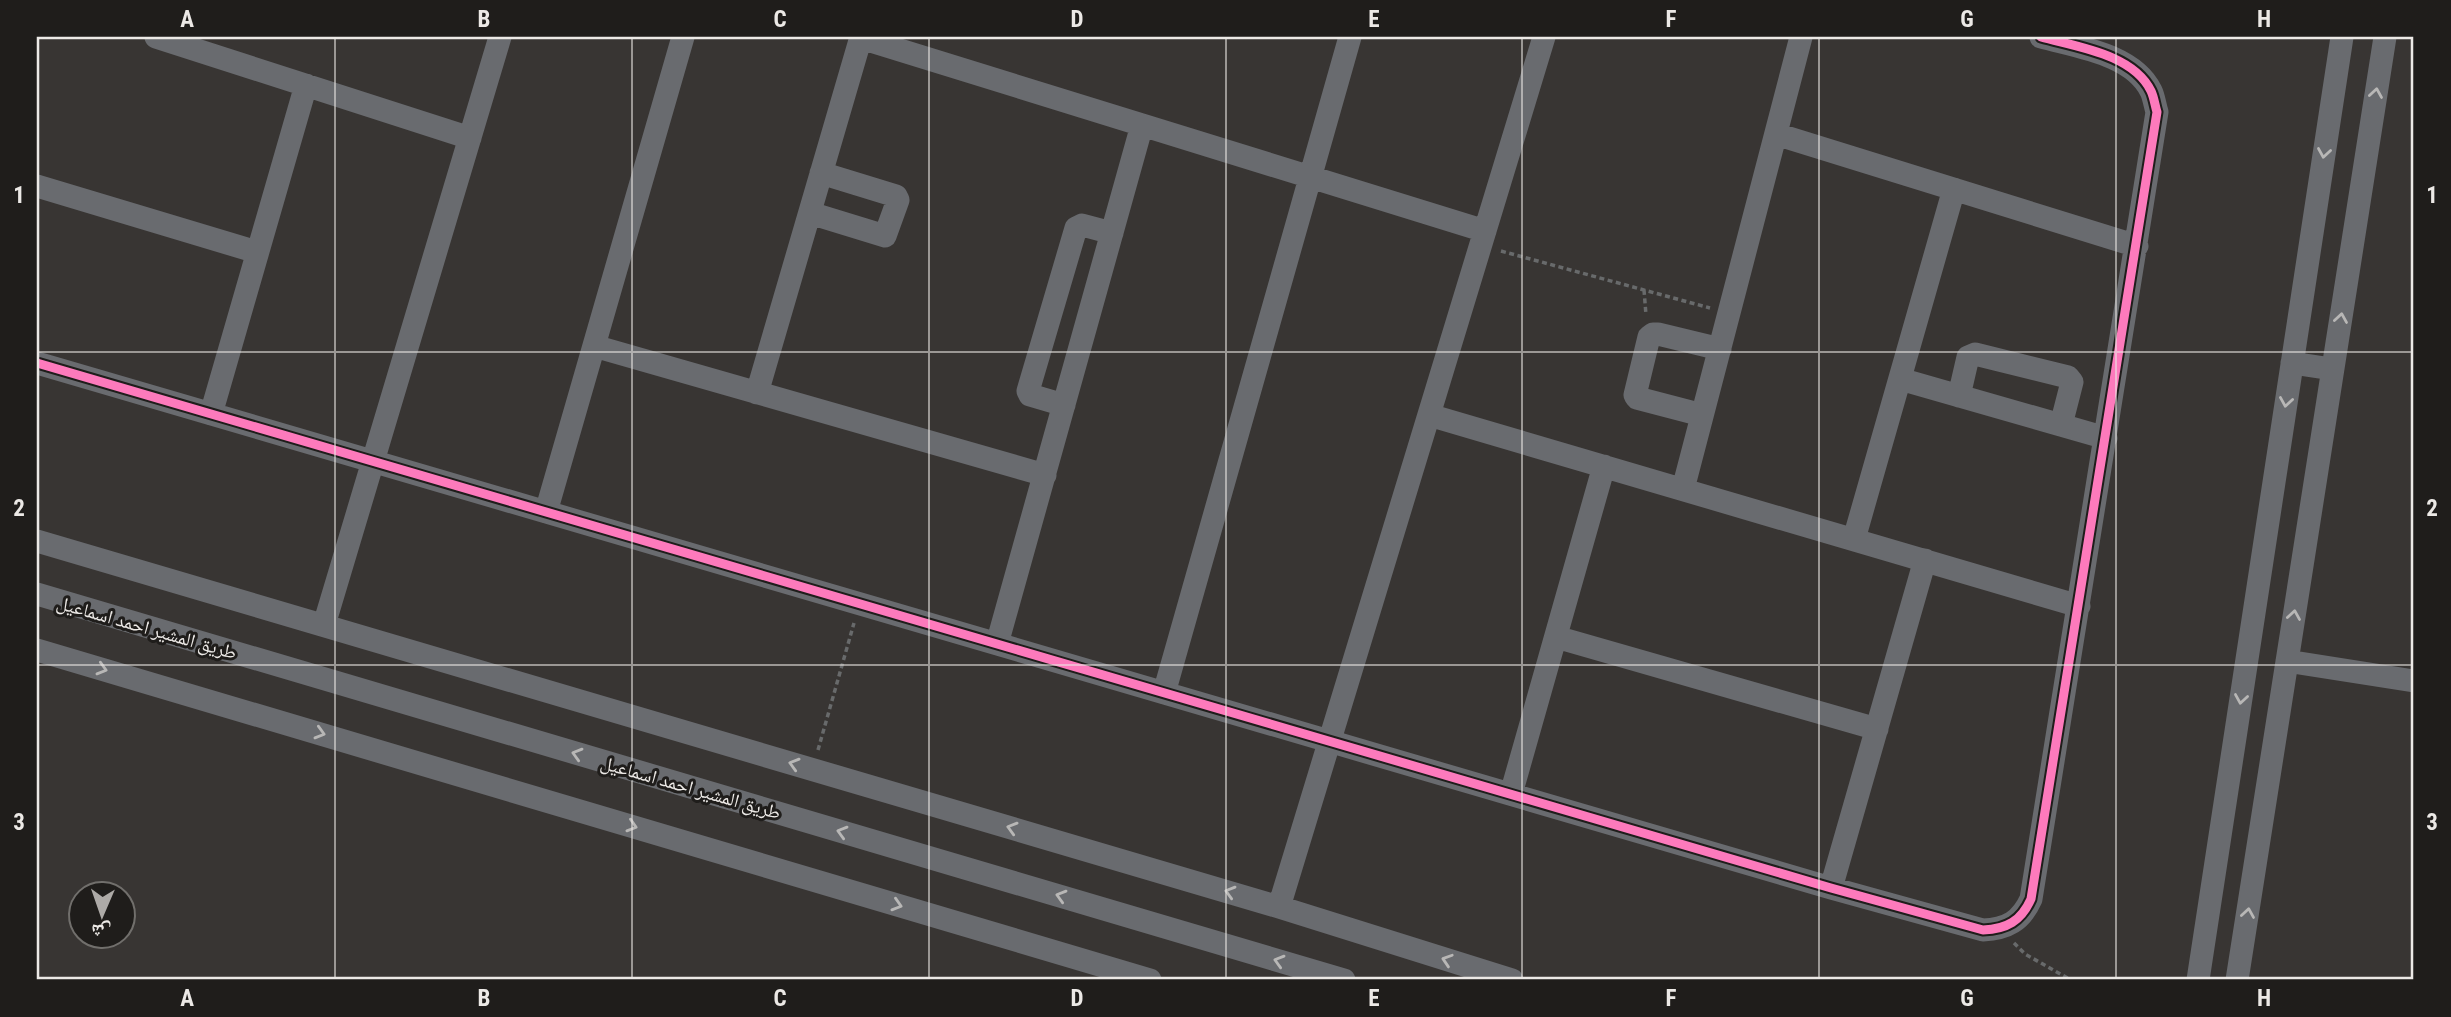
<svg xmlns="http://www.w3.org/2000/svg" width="2451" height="1017" font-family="'Roboto Condensed','Noto Naskh Arabic',sans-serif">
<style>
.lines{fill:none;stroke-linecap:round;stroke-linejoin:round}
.path{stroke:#686a6b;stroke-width:3.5;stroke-dasharray:5 3.5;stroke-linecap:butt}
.minor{stroke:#696b6f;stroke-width:23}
.cycleway-casing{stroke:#1f1d1b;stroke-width:13}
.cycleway{stroke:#fd7abc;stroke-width:9}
.oneway{stroke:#b8b7b6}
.grid{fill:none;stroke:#ece9e6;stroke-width:2;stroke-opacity:0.55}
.labels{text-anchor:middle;stroke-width:6;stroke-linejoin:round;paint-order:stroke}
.street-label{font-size:19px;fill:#ece9e6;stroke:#1f1d1b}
.neatline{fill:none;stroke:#ece9e6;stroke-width:2.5}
.grid-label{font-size:23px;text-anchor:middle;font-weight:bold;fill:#ece9e6}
</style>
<rect width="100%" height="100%" fill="#383533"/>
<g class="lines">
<path class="path" d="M1501,251L1710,308
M1644,290L1646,315
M818,750L854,623
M2014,943L2025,954L2071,980"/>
<path class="minor" d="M156,37L470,138
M861,38L1485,231
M1776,134L2137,246
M37,186L257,252
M810,213L885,236L898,200L896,196L821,173
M594,346L1045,475
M37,363L1831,888L1983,930C2007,929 2021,921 2031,899L2157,112C2155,106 2154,97 2151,91C2133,54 2077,47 2041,37
M2292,363L2332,369
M1900,379L2106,438
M757,393L861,37
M1959,396L1968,357L1975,354L2068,377L2072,382L2061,425
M1064,405L1030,395L1028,391L1076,228L1082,225L1112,233
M211,414L306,85
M1429,415L2079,606
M1702,415L1637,398L1635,395L1649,337L1653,334H1658L1720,349
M1683,489L1801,37
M546,512L683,37
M1854,539L1954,189
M37,541L1279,907L1512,980
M37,594L1344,980
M324,625L500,37
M1556,637L1877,729
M997,644L1142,125
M37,650L1150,980
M2287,661L2414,681
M1164,693L1350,37
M1511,794L1604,466
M1831,888L1925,560
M1279,907L1544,37
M2198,980L2342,37
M2237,980L2385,37"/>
<g class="cycleway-casing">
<path id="cycleway" d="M37,363L1831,888L1983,930C2007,929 2021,921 2031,899L2157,112C2155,106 2154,97 2151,91C2133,54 2077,47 2041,37"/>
</g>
<use href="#cycleway" class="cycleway"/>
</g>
<defs><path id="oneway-chevron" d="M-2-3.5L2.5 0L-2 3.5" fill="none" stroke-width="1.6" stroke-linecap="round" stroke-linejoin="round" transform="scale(1.75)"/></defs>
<g class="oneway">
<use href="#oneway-chevron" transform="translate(2376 93) rotate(-81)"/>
<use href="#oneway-chevron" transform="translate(2324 153) rotate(99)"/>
<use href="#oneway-chevron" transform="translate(2341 318) rotate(-81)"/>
<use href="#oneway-chevron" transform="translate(2286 402) rotate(99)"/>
<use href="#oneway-chevron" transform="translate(2294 615) rotate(-81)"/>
<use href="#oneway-chevron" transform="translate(102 669) rotate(16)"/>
<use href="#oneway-chevron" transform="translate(2241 699) rotate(99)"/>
<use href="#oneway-chevron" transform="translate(320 733) rotate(16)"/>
<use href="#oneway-chevron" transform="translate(577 754) rotate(-164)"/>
<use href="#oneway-chevron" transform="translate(794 764) rotate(-164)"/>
<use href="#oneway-chevron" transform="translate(632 826) rotate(17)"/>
<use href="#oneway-chevron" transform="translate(1012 828) rotate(-164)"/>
<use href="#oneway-chevron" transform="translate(842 832) rotate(-164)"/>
<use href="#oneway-chevron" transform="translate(1230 892) rotate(-164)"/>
<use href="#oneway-chevron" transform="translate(1061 896) rotate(-164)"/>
<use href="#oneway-chevron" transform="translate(897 905) rotate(17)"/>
<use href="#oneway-chevron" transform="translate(2248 913) rotate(-81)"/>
<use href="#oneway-chevron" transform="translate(1447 960) rotate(-162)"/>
<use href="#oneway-chevron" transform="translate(1279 961) rotate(-164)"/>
</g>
<path class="grid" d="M335,37V980M632,37V980M929,37V980M1226,37V980M1522,37V980M1819,37V980M2116,37V980M37,352H2414M37,665H2414"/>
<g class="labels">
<g class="street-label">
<text transform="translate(147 627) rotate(16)" y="7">طريق المشير احمد اسماعيل</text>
<text transform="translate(691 787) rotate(16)" y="7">طريق المشير احمد اسماعيل</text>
</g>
</g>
<rect width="2451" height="1017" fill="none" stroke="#1f1d1b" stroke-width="77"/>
<g transform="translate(102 915) rotate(182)"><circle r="33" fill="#1f1d1b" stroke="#716f6c" stroke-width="2"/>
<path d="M0-5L12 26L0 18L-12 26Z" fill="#adaaa7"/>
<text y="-10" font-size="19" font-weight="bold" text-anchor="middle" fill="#ece9e6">ش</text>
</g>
<rect x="38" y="38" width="2374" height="940" class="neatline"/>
<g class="grid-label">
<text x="187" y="27">A</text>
<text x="484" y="27">B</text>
<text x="780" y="27">C</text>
<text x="1077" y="27">D</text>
<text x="1374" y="27">E</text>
<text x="1671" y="27">F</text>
<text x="1967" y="27">G</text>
<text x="2264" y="27">H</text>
<text x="19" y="203">1</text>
<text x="2432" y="203">1</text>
<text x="19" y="516">2</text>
<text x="2432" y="516">2</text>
<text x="19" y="830">3</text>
<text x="2432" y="830">3</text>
<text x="187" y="1006">A</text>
<text x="484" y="1006">B</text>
<text x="780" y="1006">C</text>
<text x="1077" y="1006">D</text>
<text x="1374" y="1006">E</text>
<text x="1671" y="1006">F</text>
<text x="1967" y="1006">G</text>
<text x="2264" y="1006">H</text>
</g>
</svg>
